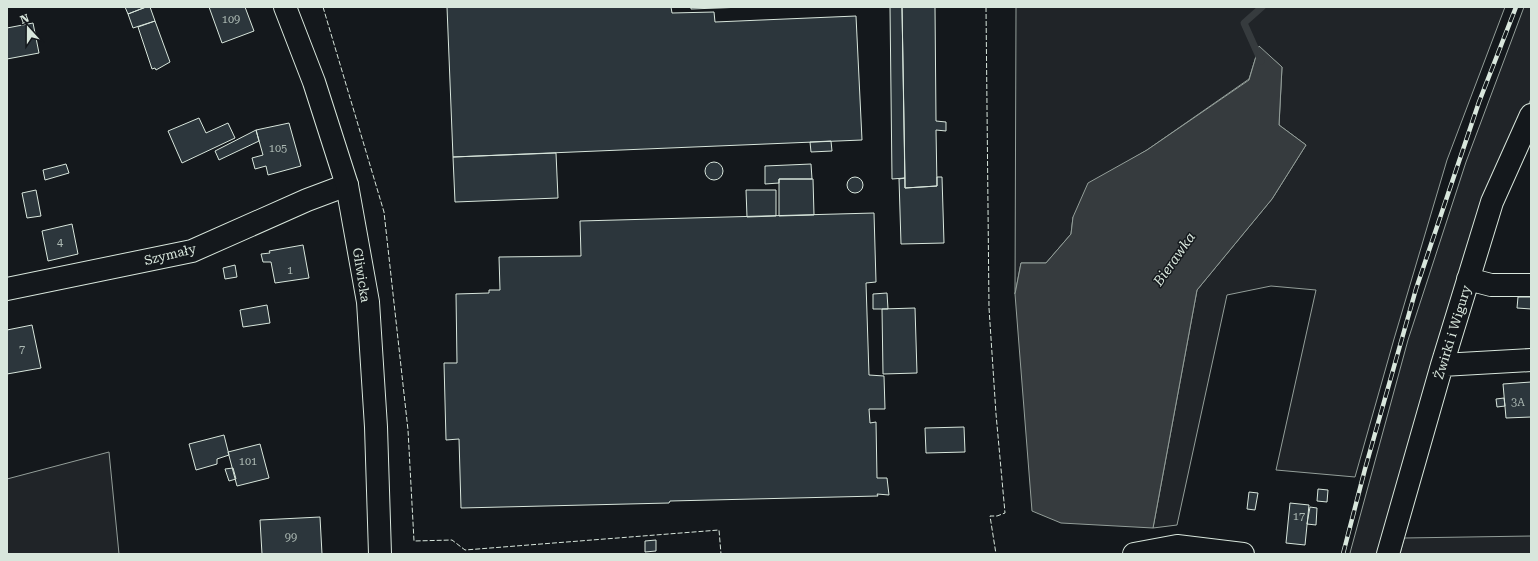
<svg xmlns="http://www.w3.org/2000/svg" width="1538" height="561" font-family="'Roboto Serif',serif">
<style>
.green{fill:#202428;stroke:#939e99}
.water{fill:#363b3e;stroke:#939e99}
.lines{fill:none;stroke-linecap:round;stroke-linejoin:round}
.stream{stroke:#363b3e;stroke-width:7}
.building{fill:#2c363c;stroke:#d8e6dc}
.minor-casing{stroke:#d8e6dc;stroke-width:24}
.major-casing{stroke:#d8e6dc;stroke-width:24}
.minor{stroke:#14181c;stroke-width:22}
.major{stroke:#14181c;stroke-width:22}
.rail-casing{stroke:#d8e6dc;stroke-width:4.5}
.rail{stroke:#14181c;stroke-width:3;stroke-dasharray:9;stroke-linecap:butt}
.fence{stroke:#d8e6dc;stroke-width:1;stroke-dasharray:5 2;stroke-linecap:butt}
.labels{text-anchor:middle;stroke-width:3;stroke-linejoin:round;paint-order:stroke}
.number-label{font-size:11px;fill:#adbab4}
.street-label{font-size:13px;fill:#d8e6dc;stroke:#14181c}
.water-label{font-size:14px;font-style:italic;fill:#d8e6dc;stroke:#14181c}
</style>
<rect width="100%" height="100%" fill="#14181c"/>
<path class="green" d="M1016,7H1505L1447,160L1394,339L1355,477L1276,470L1316,290L1271,286L1227,295L1177,525L1153,528L1197,290L1272,199L1306,145L1279,125L1282,67L1259,47L1249,79L1147,150L1127,162L1073,217L1071,234L1046,263H1021L1015,294Z
M1524,7H1531V99L1493,182L1379,554H1352L1350,553L1408,340L1466,162Z
M109,452L119,554H7V479Z
M1531,536V554H1400L1404,538Z"/>
<path class="water" d="M1259,46L1282,67L1279,125L1306,145L1272,199L1197,290L1153,528L1061,523L1032,511L1015,294L1021,263H1046L1071,234L1073,217L1088,183L1147,150L1249,80Z"/>
<g class="lines">
<path class="stream" d="M1261,61L1244,23L1262,7"/>
</g>
<path class="building" d="M125,7H146L128,14Z
M146,7H150L155,21L133,28L128,14Z
M209,7H245L254,31L222,43Z
M447,7H671L672,13L714,12L715,22L856,16L862,140L453,157Z
M691,7H744L691,9Z
M890,7H902L905,178L892,179Z
M902,7H935L936,121L946,122V131L936,130L937,186L905,188Z
M155,21L170,62L156,70L155,68L152,69L138,27Z
M33,23L39,53L7,59V28Z
M199,118L206,133L228,123L235,138L182,163L168,131Z
M289,123L301,166L268,175L266,166L255,169L252,158L263,155L256,130Z
M256,130L259,141L219,160L215,151Z
M831,141L832,151L811,152L810,142Z
M556,153L558,198L455,202L453,157Z
M705 171a9 9 0 1 1 18 0a9 9 0 1 1-18 0Z
M66,164L69,173L45,180L43,170Z
M811,164L812,179H779V183L765,184V166Z
M847 185a8 8 0 1 1 16 0a8 8 0 1 1-16 0Z
M937,177H942L944,243L901,244L899,179L905,178V188L937,186Z
M779,179H813L814,215L779,216Z
M36,190L41,216L27,218L22,193Z
M746,190H776V216L747,217Z
M874,213L876,282L866,283L869,375L884,376L885,409H869L870,423L876,422L877,478H887L889,495L877,494L878,496L670,501L669,503L461,508L459,439L446,440L444,363H457L456,294L489,293V290H500L499,257L581,256L580,221Z
M72,224L78,254L48,261L42,231Z
M303,245L309,278L275,283L271,262H263L261,254L270,253L269,251Z
M235,265L237,277L225,279L223,268Z
M887,293L888,309H873V294Z
M1518,297H1531V309L1517,308Z
M267,305L270,323L243,327L240,310Z
M915,308L917,373L883,374L882,309Z
M32,325L41,368L7,374V330Z
M1531,382V417L1506,418L1503,384Z
M1504,398L1505,406L1497,407L1496,399Z
M964,427L965,452L926,453L925,428Z
M224,435L229,455L217,459V464L196,470L189,444Z
M260,444L269,478L237,486L228,452Z
M233,468L236,479L229,481L225,469Z
M1318,489L1328,490L1327,502L1317,501Z
M1249,492L1258,493L1255,510L1247,509Z
M1290,503L1309,505L1305,545L1286,543Z
M1310,507L1317,508L1316,525L1307,524Z
M320,517L322,554H262L260,520Z
M656,540V551L645,552V541Z"/>
<g class="lines">
<g class="minor-casing">
<path id="minor" d="M1468,279L1491,285H1531
M7,289L192,251L307,200L347,185
M1442,365L1531,360
M1134,554L1177,546L1243,554
M1388,554L1442,365L1492,202L1531,115"/>
</g>
<g class="major-casing">
<path id="major" d="M285,7L314,82L347,185L368,302L376,427L380,554"/>
</g>
<use href="#minor" class="minor"/>
<use href="#major" class="major"/>
<g class="rail-casing">
<path id="rail" d="M1343,554L1365,469L1416,289L1479,102L1516,7"/>
</g>
<use href="#rail" class="rail"/>
<path class="fence" d="M323,7L384,212L408,430L414,541L452,540L465,550L719,530L721,554
M986,7L989,308L996,414L1005,513L997,516H990L996,554"/>
</g>
<g class="labels">
<g class="number-label">
<text x="231" y="23">109</text>
<text x="278" y="152">105</text>
<text x="60" y="246">4</text>
<text x="290" y="274">1</text>
<text x="22" y="353">7</text>
<text x="1518" y="406">3A</text>
<text x="248" y="465">101</text>
<text x="1299" y="520">17</text>
<text x="291" y="541">99</text>
</g>
<g class="street-label">
<text transform="translate(170 254) rotate(-14)" y="5">Szymały</text>
<text transform="translate(362 275) rotate(81)" y="5">Gliwicka</text>
<text transform="translate(1452 332) rotate(-73)" y="5">Żwirki i Wigury</text>
</g>
<g class="water-label">
<text transform="translate(1174 259) rotate(-55)" y="5">Bierawka</text>
</g>
</g>
<rect width="1538" height="561" fill="none" stroke="#d8e6dc" stroke-width="16"/>
<g transform="translate(28 28) rotate(339)" stroke="#14181c" stroke-width="3" paint-order="stroke">
<path d="M0-3L7 15L0 10L-7 15Z" fill="#d8e6dc"/>
<text y="-6" font-size="11" font-weight="bold" text-anchor="middle" fill="#d8e6dc">N</text>
</g>
</svg>
